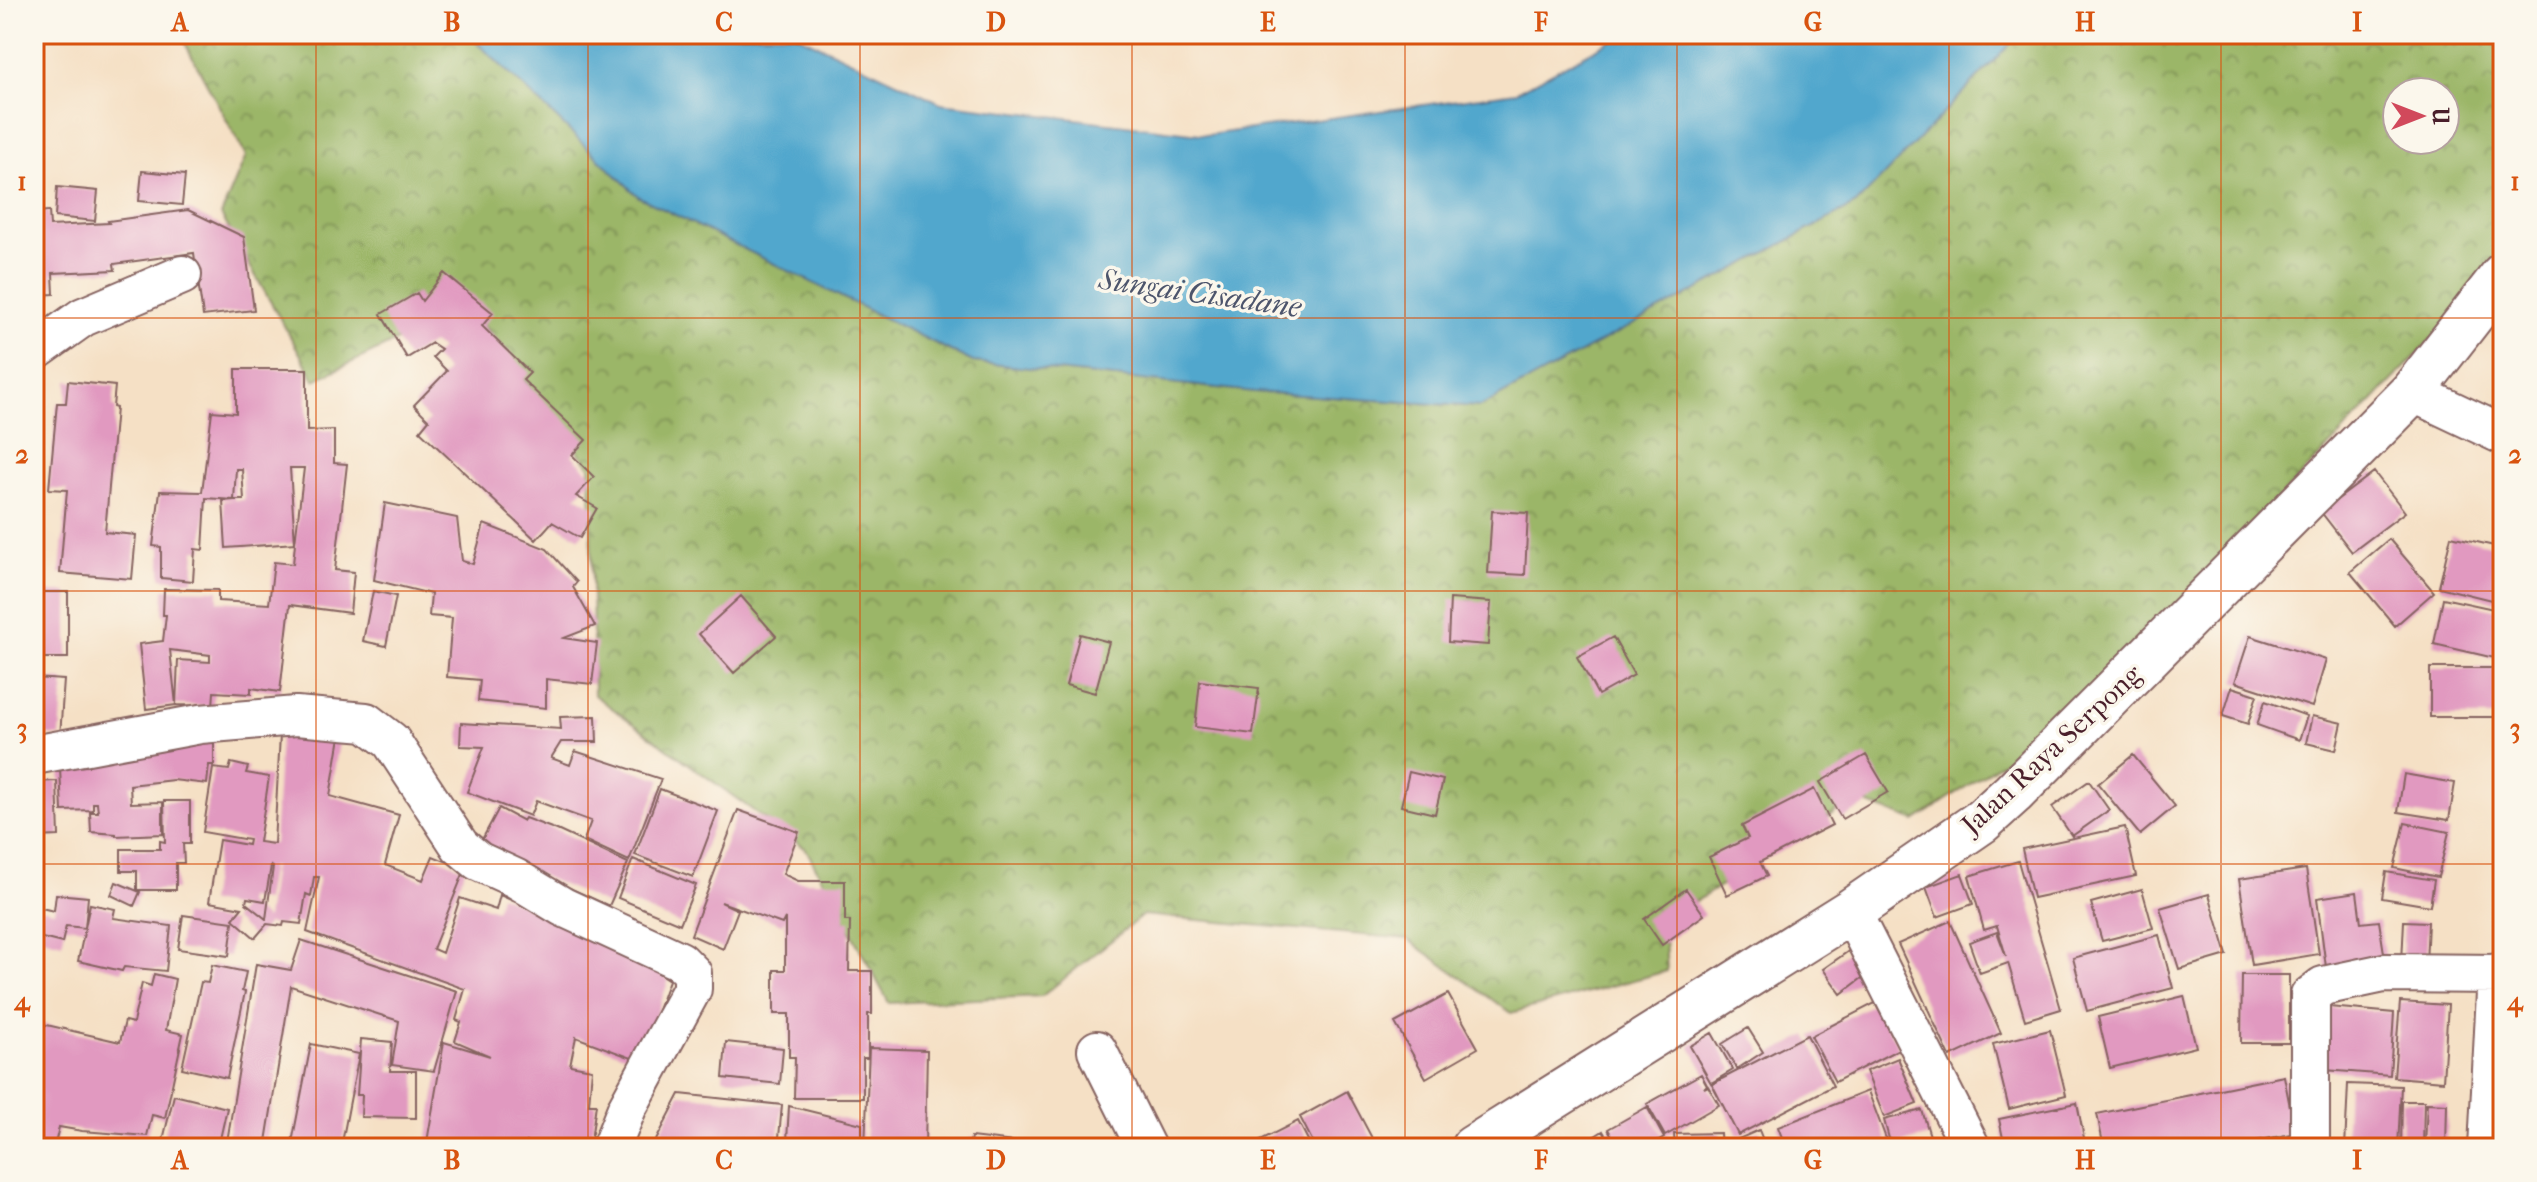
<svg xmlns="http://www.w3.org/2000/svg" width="2537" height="1182" font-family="'IM FELL French Canon',serif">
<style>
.forest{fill:url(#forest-crowns);stroke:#726a4a;stroke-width:2;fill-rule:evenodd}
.water{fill:#51a7cd;stroke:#4e637c;stroke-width:2}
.building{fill:#e199c0;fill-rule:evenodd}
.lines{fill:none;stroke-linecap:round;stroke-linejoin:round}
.minor-casing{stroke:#866361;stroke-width:42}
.major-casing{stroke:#866361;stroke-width:48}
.minor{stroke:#fff;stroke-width:38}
.major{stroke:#fff;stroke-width:44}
.grid{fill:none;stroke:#d8530f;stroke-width:2;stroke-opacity:0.55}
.labels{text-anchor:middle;stroke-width:7;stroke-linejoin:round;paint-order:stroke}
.street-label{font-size:28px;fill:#4a1f2b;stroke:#fbf7ec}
.water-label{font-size:30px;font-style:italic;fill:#4d556c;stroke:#fbf7ec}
.neatline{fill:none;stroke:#d8530f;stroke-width:3}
.grid-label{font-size:26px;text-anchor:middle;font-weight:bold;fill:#d8530f}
</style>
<defs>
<pattern id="forest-crowns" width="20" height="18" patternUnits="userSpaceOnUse" patternTransform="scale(2)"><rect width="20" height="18" fill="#9bb668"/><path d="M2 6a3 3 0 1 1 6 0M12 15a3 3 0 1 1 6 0" fill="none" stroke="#809356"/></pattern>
</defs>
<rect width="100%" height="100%" fill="#fbf7ec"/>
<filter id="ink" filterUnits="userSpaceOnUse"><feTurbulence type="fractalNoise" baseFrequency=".0125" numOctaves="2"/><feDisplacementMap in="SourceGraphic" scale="16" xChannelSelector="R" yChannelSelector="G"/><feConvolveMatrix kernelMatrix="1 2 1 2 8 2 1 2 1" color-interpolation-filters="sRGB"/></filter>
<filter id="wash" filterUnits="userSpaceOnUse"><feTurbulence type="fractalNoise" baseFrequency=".006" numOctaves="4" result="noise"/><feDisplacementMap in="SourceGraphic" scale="32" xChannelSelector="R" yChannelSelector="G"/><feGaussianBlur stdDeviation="1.8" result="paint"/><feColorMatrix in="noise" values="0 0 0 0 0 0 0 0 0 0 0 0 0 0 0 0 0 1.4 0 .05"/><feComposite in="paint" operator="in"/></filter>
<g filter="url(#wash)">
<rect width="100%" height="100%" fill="#f5e0c5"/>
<path class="forest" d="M180,34H468L639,197L973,362L1255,392L1480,407L1856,204L2020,34H2503V265L2071,716L1915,821L1855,799L1664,922L1667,971L1511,1013L1407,939L1143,915L1042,996L889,1003L806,849L594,695L590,467L469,306L315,380L221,215L246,156ZM2397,92H2445V140H2397Z"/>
<path class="water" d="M468,34H795L941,103L1208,135L1516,92L1623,34H2020L1856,204L1480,407L1255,392L973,362L639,197Z"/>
<g id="blocks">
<path class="building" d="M142,171L185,175L182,205L139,201Z
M57,187L98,191L95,221L55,217Z
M188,210L244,237L254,310L203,316L194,253L114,264L115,270L53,273L54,294L34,295V212L49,211L50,226L109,223L108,221Z
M444,273L493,313L482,326L530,373L523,380L586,440L572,455L594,477L576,496L597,508L580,538L552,522L536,540L420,431L429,420L414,405L447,371L433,357L441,349L432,343L407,358L381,314L417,293L422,301Z
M236,369H307V431L334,430V463L347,464L335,570L354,572L350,613L290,605L280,692L251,688V694L214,692L213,706L176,705L146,709L139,644L163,641L166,615H163L164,589L218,590V601L269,604L274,562L293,564L295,543L226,548L223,501L234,500L206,498L203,550L195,549L193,581L161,578V547L153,546L160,491L202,492L212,411L236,413ZM290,468H304L295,543ZM236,469H242L244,500H234ZM170,650L210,655V662L178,660L176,705Z
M68,381L115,386L113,407L116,408L105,532L136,535L132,579L60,573L67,490L49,489L57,403H66Z
M2374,472L2405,512L2352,552L2321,512Z
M385,503L457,518L462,561L473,564L484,524L547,549L577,582L573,587L595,626L564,638L597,643L592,684L546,679V708L478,701L480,680L447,677L452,618L429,616L431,594L374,580Z
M1492,511L1528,513L1525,575L1488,573Z
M2451,536L2503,548V603L2439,587Z
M2389,539L2434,592L2395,626L2350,572Z
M373,591L396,596L386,646L363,641Z
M34,592H68V658H34Z
M741,596L776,636L734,673L699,634Z
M2443,598L2503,611V660L2434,644Z
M1450,599L1491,602L1488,645L1448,642Z
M1080,634L1109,642L1095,693L1066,685Z
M2250,636L2326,660L2312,707L2235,682Z
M1613,637L1634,675L1598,695L1577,657Z
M2430,668H2503V717H2430Z
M34,678L64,680L60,736L34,734Z
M1200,681L1259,688L1253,734L1195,727Z
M2232,687L2257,695L2248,724L2223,716Z
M2265,701L2307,716L2299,740L2257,725Z
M596,716L597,742H561L551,758L570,765L575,751L661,779L629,861L584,840L591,821L536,801L530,816L467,792L484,747L460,746L461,723L561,729L560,717Z
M2312,716L2342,723L2336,750L2306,743Z
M314,731L340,737L330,796L399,815L385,865L423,880L433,856L465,869L433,949L442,953L460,898L496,910L500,895L624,951L669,980L649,1035L637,1060L576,1037L570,1065L592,1069L589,1104H596L590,1148H538V1144L527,1142L526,1148H426L444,1042L490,1056L455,1041L461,1022L456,1020L465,989L307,932L319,877H314L311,896L306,894L301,924L284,922L283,926L267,924L255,938L233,919L242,908L209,902L219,840L248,845L249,840L203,832L213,768L229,770L231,763L248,767L246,773L269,777L259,842L274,844L280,735ZM271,866L273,867L266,919L246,903L247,898L265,901Z
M214,735V765H209L207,784L173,780L130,785L131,803L163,802V834L116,836V834L91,832L90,812H98L97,803H93V810L62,811L60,767L88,766L87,752Z
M1866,755L1888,792L1842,819L1820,782Z
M2133,755L2175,806L2140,835L2098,784Z
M1409,772L1443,780L1435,814L1401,806Z
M2404,774L2455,783L2449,820L2398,812Z
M57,781L59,836L34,837V782Z
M2089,781L2109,810L2072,836L2052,807Z
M660,789L718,811L693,877L635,855Z
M1814,789L1832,825L1760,862L1767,876L1727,895L1709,857L1748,838L1742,826Z
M164,801H190V844H183L184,863H176V890H137V871H121V849H160V841L165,842Z
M499,808L523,821L525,818L557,830L628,863L609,906L541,875L477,849Z
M738,810L799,832L783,874L798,881H845V921H850L849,971H872V1014H868V1058H863V1098H794L795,1057H789V1014H774V970H785V918L782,924L721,902L738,910L723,949L691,935Z
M2405,823L2449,832L2438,877L2394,868Z
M2125,827L2136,876L2033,898L2022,849Z
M633,859L696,885L680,924L618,898Z
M2018,861L2061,1009L2025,1020L2008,963L1980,973L1969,942L1997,932L2006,956L1997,926L1984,930L1969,876Z
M2306,869L2319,954L2252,965L2239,879Z
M2386,872L2434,880L2430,906L2382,898Z
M1962,874L1973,904L1937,917L1926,887Z
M116,882L140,892L134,906L111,895Z
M1686,889L1704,915L1662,945L1644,919Z
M2142,889L2153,928L2102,941L2091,903Z
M2357,892L2361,923L2379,921L2386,966L2327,975L2317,898Z
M56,894L88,897L85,928L66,926L62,943L34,936L41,908L54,911Z
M2209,894L2227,955L2179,969L2160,908Z
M90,904L115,909L113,918L171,926L166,971L124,967L122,971L78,961Z
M183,915L233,922L229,956L178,949Z
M1950,921L2001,1033L1950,1057L1898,944Z
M2404,921L2428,922L2426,964L2402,962Z
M2159,935L2173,988L2087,1011L2073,958Z
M301,940L457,991L434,1071L392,1065L399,1021L291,986L265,1148H226L256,964L291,970Z
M1853,948L1870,972L1841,994L1823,969Z
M212,965L246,972L242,991L245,992L227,1078L182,1068L201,982L208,983Z
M154,974L175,979L166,1030L183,1034L165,1118L152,1115L147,1136L82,1131L59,1127L54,1148H34V1022L120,1042L125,1021L133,1023L142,983L151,986Z
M2242,975H2289V1043H2241Z
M1448,994L1478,1048L1426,1078L1395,1023Z
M2184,996L2196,1047L2110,1068L2098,1017Z
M2400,1002L2448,1005L2443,1081L2394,1077Z
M1875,1003L1899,1049L1835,1082L1811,1036Z
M2329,1007L2394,1013L2390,1075L2325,1070Z
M1748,1028L1763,1052L1737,1069L1722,1044Z
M2050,1030L2066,1095L2009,1109L1993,1044Z
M1712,1033L1733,1070L1711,1083L1690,1046Z
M1807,1035L1833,1086L1738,1135L1712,1084Z
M361,1039L392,1042L390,1071H416V1118L361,1117L362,1095H357Z
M726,1042L783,1048L780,1084L723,1078Z
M311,1044L359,1054L341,1148H291Z
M869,1048L927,1050L925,1148H865Z
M1898,1058L1917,1104L1884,1117L1866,1071Z
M1701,1074L1707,1085L1704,1088L1708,1086L1719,1105L1665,1136L1647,1104Z
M2284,1076L2295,1133L2222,1148H2104L2097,1114Z
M2348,1084L2401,1086L2398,1148H2345Z
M1347,1091L1373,1140L1357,1148H1316L1300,1117Z
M1868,1091L1888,1144L1878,1148H1786L1778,1127Z
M680,1094L782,1105L778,1148H652Z
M174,1095L227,1108L218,1148H164L165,1145L162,1144Z
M2402,1101H2424L2423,1148H2401Z
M2077,1103L2086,1148H2005L1999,1119Z
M2427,1103L2447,1104L2446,1148H2425Z
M789,1106L862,1124V1148H785V1141H787Z
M1647,1107L1664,1138L1646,1148H1619L1608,1129Z
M1922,1110L1930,1136L1891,1146L1884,1120Z
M1298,1121L1312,1148H1245Z
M1759,1130L1766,1148H1729L1727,1144Z
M1603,1131L1613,1148H1576Z
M1720,1133L1721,1148H1675L1674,1134Z
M971,1137L1048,1146V1148H969Z"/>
</g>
</g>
<g filter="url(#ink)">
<use href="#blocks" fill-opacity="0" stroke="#866361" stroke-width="2"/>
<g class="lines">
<g class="minor-casing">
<path id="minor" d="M34,352L83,317L182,275
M2412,392L2503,435
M34,755L200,724L296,716L366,722L391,741L460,846L478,861L515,878L563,907L680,961L692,973V989L627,1108L611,1148
M1851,911L1971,1148
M1097,1050L1146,1148
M2310,1148V996L2323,986L2384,973L2503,974
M2488,1148L2497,973"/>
</g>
<g class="major-casing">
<path id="major" d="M1473,1148L1851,911L1982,821L2013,793L2412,392L2503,275"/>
</g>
<use href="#minor" class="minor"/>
<use href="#major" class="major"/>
</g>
</g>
<path class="grid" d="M316,34V1148M588,34V1148M860,34V1148M1132,34V1148M1405,34V1148M1677,34V1148M1949,34V1148M2221,34V1148M34,318H2503M34,591H2503M34,864H2503"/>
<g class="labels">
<g class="street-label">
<text transform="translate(2051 749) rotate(-43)" y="10">Jalan Raya Serpong</text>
</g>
<g class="water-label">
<text transform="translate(1200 293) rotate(8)" y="10">Sungai Cisadane</text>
</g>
</g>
<rect width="2537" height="1182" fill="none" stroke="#fbf7ec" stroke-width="88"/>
<g transform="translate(2421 116) rotate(90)"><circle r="38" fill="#fbf7ec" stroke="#b4a19f" stroke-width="2"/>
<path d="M0-6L14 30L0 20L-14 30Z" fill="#d1495b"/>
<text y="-12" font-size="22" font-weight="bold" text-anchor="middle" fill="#4a1f2b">U</text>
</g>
<rect x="44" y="44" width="2449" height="1094" class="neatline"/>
<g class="grid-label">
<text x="180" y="31">A</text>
<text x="452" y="31">B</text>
<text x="724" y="31">C</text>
<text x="996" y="31">D</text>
<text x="1268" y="31">E</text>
<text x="1541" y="31">F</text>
<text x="1813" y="31">G</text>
<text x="2085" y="31">H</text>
<text x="2357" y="31">I</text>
<text x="22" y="190">1</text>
<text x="2515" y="190">1</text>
<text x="22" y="463">2</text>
<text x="2515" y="463">2</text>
<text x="22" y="737">3</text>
<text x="2515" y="737">3</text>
<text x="22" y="1010">4</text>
<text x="2515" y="1010">4</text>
<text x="180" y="1169">A</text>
<text x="452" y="1169">B</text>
<text x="724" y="1169">C</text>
<text x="996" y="1169">D</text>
<text x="1268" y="1169">E</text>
<text x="1541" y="1169">F</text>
<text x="1813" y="1169">G</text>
<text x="2085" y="1169">H</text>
<text x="2357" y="1169">I</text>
</g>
</svg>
